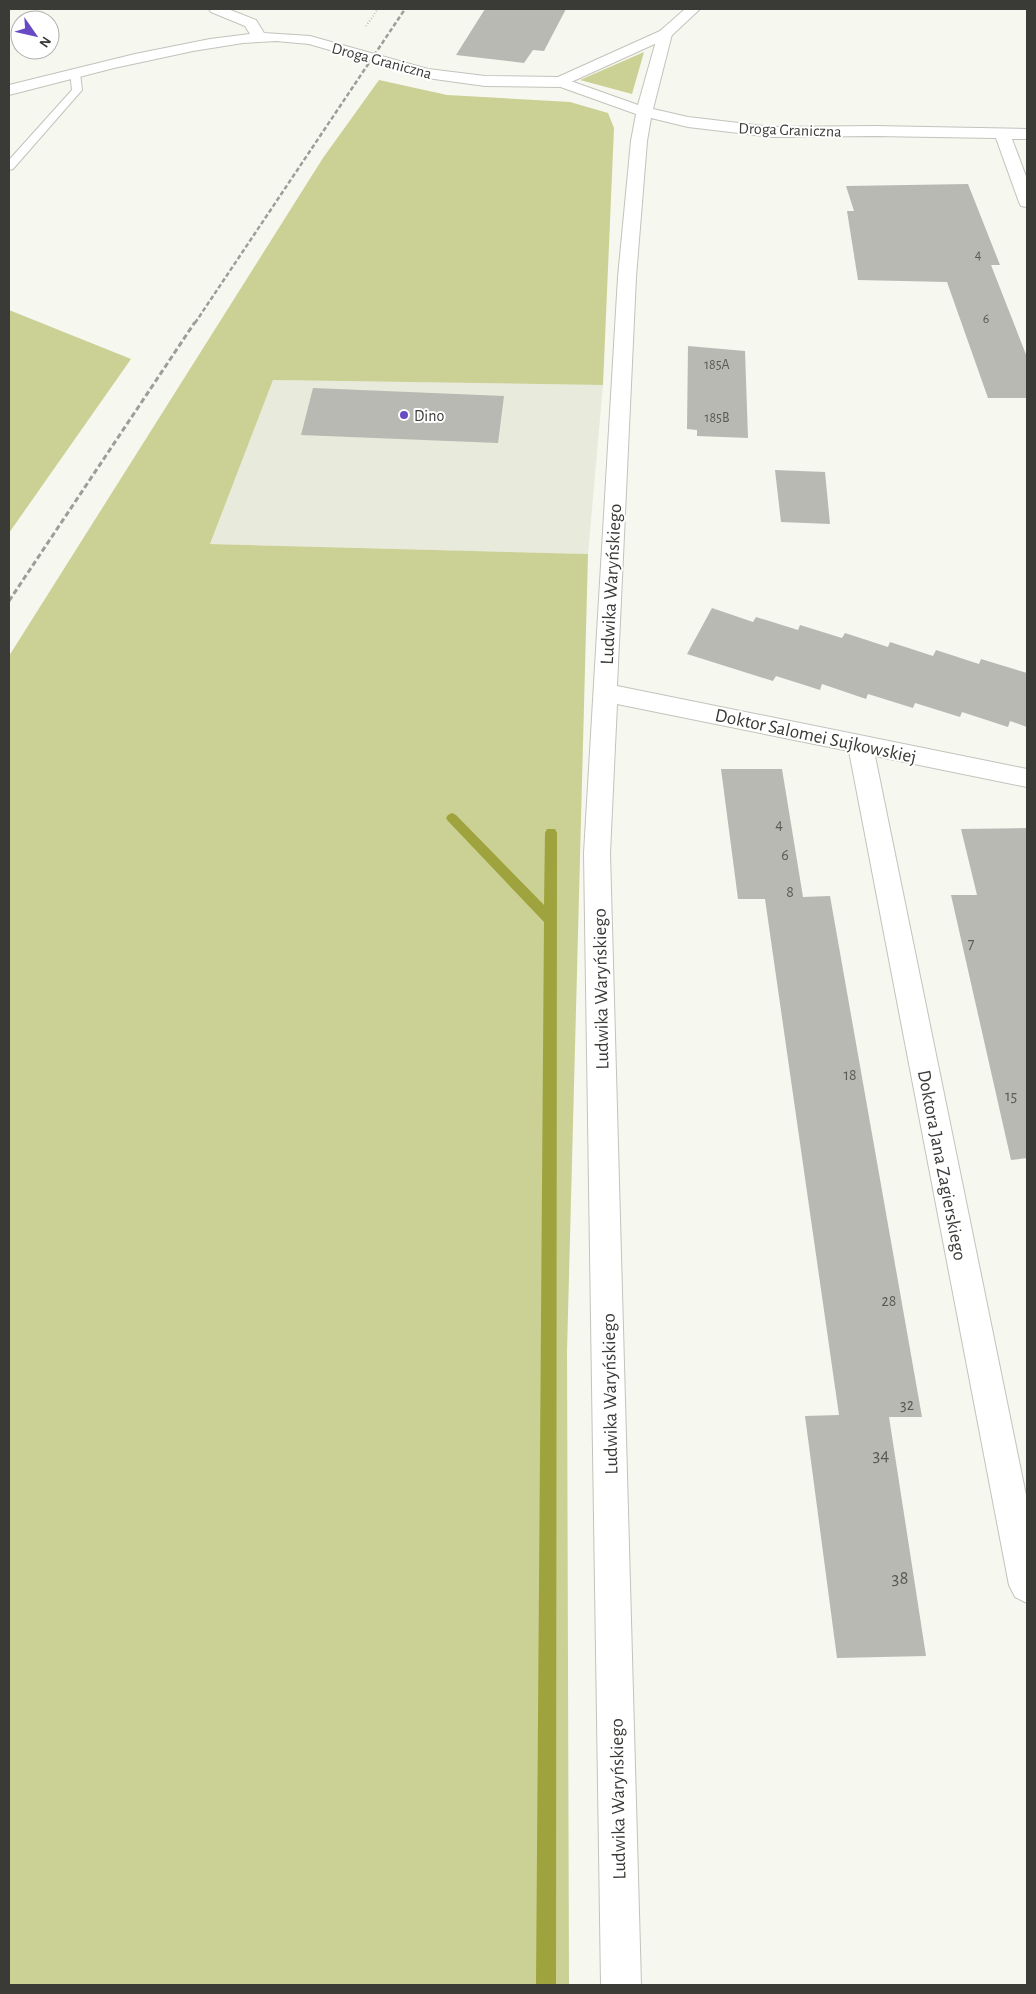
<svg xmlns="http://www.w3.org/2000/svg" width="1036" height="1994" font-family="'Alegreya Sans',sans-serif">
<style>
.built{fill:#e8eadc}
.green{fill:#cbd094}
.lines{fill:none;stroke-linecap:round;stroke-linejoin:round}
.stream{fill:#9ea33d;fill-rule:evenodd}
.building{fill:#b8b9b2}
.lane-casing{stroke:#c2c3bc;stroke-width:2}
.street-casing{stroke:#c2c3bc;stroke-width:2}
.secondary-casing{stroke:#c2c3bc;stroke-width:2}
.path{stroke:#999a94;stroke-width:2;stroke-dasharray:0.5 2.5;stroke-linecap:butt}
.lane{fill:#fff;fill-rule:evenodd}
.street{fill:#fff;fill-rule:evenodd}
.secondary{fill:#fff;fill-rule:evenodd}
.rail-far1{stroke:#9e9e99;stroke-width:2.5;stroke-dasharray:4.5 2.5;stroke-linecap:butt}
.rail{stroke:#9e9e99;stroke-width:3;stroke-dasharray:5.5 3;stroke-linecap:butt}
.poi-dot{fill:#684bc4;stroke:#fff;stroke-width:2}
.labels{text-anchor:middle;stroke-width:4;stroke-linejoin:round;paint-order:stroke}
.far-number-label{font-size:14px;fill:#5a5a56}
.far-street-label{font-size:16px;fill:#3a3a37;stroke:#fff}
.far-poi-label{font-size:16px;fill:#3a3a37;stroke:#fff;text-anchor:start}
.number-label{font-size:16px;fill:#5a5a56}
.street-label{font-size:19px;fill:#3a3a37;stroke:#fff}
.near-number-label{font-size:19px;fill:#5a5a56}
</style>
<rect width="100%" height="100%" fill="#f6f7ef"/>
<path class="built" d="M273,380L603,385L588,554L210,544Z"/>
<path class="green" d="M644,52L632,94L580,80Z
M379,80L447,95L570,102L608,113L614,128L603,385L273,380L210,544L588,554L567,1351L569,1985H9V656L323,158Z
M9,310L131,359L9,533Z"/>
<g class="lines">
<path class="stream" d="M452,813L456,815L544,905L545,833L547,829H555L557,833L556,1985H536L544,922L448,821L446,818L448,815Z"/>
</g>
<path class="building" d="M485,9H566L544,51L533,50L524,63L456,55Z
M968,184L1000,265H991L1027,357V398H988L947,282L858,280L847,211H854L846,186Z
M688,346L745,351L748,438L697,436V430L687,429Z
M313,388L504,396L498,443L301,435Z
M775,470L825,472L830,524L781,522Z
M712,608L753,622L756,617L798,630L800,625L842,638L845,633L888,647L890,642L933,656L936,650L979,664L981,659L1027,673V727L1010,721L1008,727L962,712L960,717L915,703L913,708L868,694L866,699L822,684L820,690L776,676L773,681L687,654Z
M721,769H782L803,897L830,896L922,1417H889L926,1656L837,1658L805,1416L839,1415L765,899H738Z
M1027,828V1158L1011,1160L951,895H977L961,829Z"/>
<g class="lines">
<g class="lane-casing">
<path id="lane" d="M75,70L80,73L82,90L13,169L9,170V160L72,90L70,73Z"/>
</g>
<g class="street-casing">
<path id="street" d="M665,30L670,31L672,34L653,109L688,117L772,127L875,126L1027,129V139H1012L1027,179V207L1021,206L1019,202L996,138L875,136L772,137L688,127L651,118L647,141L636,277L617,686L1027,769V787L875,756L1027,1500V1603L1015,1597L1009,1585L849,751L617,704L610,853L641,1985H601L584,853L618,277L631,141L636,114L555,85L552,82L555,79H565L638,105L658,34L660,31Z"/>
</g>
<g class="secondary-casing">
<path id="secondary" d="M209,9H228L256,20L264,33L310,36L428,69L485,76L558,77L660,31L685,9H700L670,37L560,87L485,86L427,78L309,44L276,41L243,43L193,51L114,68L9,95V85L135,54L210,39L250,34L245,26L211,12Z"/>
</g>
<path class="path" d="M386,9H390
M366,26L378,9"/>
<use href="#lane" class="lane"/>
<use href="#street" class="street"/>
<use href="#secondary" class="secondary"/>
<path class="rail-far1" d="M195,323L405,9"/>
<path class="rail" d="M9,601L195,322"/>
</g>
<circle class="poi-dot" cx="404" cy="415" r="5"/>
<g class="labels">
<g class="far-number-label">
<text x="978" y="259">4</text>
<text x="986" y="323">6</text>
<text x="717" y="369">185A</text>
<text x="717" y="422">185B</text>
</g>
<g class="far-street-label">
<text transform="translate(382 60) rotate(15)" y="6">Droga Graniczna</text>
<text transform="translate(790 129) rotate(2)" y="6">Droga Graniczna</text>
</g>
<g class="far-poi-label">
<text x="414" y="421">Dino</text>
</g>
<g class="number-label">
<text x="779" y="829">4</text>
<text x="785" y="860">6</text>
<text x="790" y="897">8</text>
<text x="971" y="949">7</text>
<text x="850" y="1080">18</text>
<text x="1011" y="1101">15</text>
<text x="889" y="1306">28</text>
<text x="907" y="1410">32</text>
</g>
<g class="street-label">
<text transform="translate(610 584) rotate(-87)" y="7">Ludwika Waryńskiego</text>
<text transform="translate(816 735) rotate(12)" y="7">Doktor Salomei Sujkowskiej</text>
<text transform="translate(600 989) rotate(-91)" y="7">Ludwika Waryńskiego</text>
<text transform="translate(943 1165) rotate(79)" y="7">Doktora Jana Zagierskiego</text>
<text transform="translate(609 1394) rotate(-91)" y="7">Ludwika Waryńskiego</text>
<text transform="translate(617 1799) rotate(-91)" y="7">Ludwika Waryńskiego</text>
</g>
<g class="near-number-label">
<text x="881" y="1461">34</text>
<text x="900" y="1584">38</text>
</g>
</g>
<rect width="1036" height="1994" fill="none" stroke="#3a3a37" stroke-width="20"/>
<g transform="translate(35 35) rotate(124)"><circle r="24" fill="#ffffff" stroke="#b0b0af"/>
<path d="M0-4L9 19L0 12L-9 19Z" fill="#684bc4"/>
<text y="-8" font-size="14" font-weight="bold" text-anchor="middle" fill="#3a3a37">N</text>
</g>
</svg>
